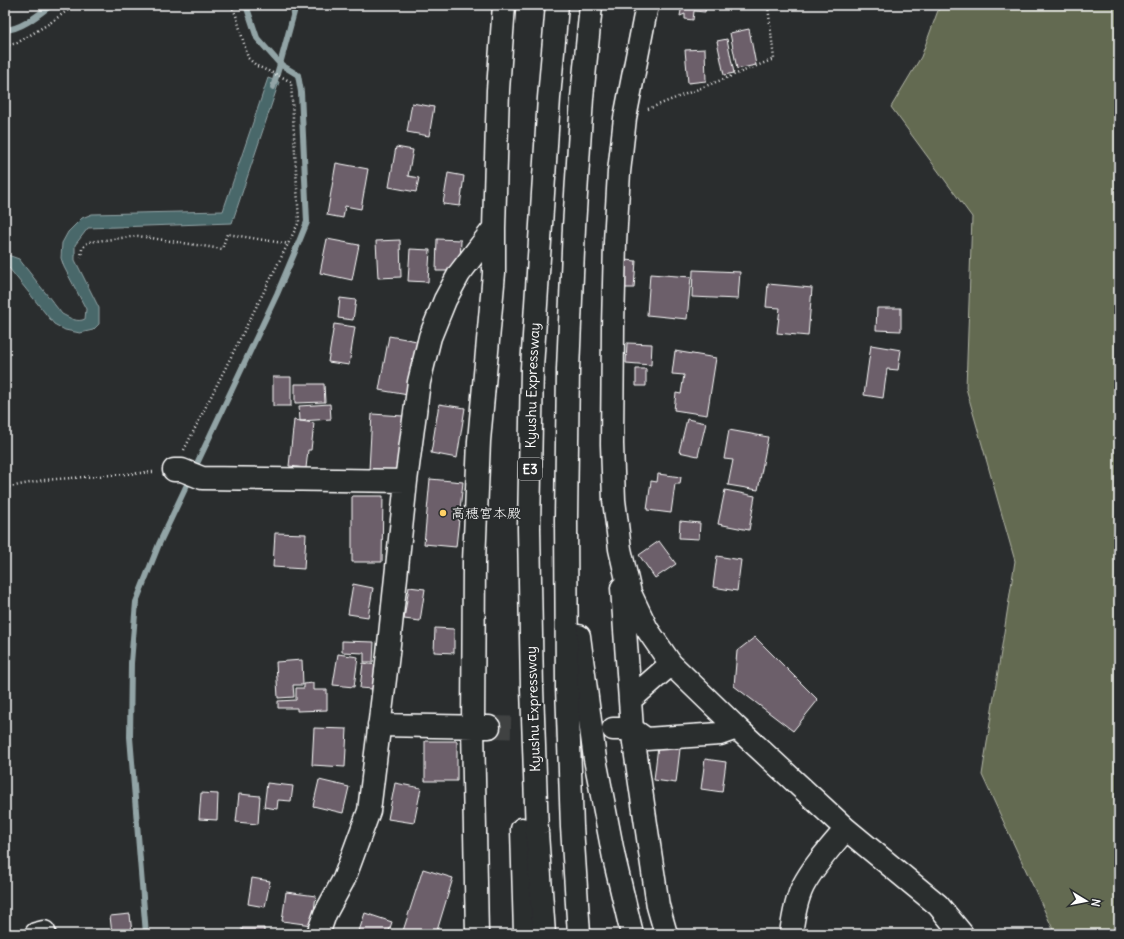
<svg xmlns="http://www.w3.org/2000/svg" width="1124" height="939" font-family="Delius,'Klee One',sans-serif">
<style>
.green{fill:#646b51;stroke:#b2b5a8}
.water{fill:#4a686b;stroke:#92a4a6}
.lines{fill:none;stroke-linecap:round;stroke-linejoin:round}
.stream{stroke:#92a4a6;stroke-width:6}
.building{fill:#6c5e6a;stroke:#fff}
.minor-tunnel{stroke:#3f4243;stroke-width:22;stroke-dasharray:22 11;stroke-linecap:butt}
.minor-casing{stroke:#fff;stroke-width:25}
.highway-casing{stroke:#fff;stroke-width:25}
.path{stroke:#fff;stroke-width:2.5;stroke-dasharray:1 3;stroke-linecap:butt}
.minor{stroke:#2a2d2e;stroke-width:22}
.highway{stroke:#2a2d2e;stroke-width:22}
.poi-dot{fill:#ffd166;stroke:#2a2d2e;stroke-width:1.5}
.labels{text-anchor:middle;stroke-width:4;stroke-linejoin:round;paint-order:stroke}
.shield{fill:#2a2d2e;stroke:#bfc0c0;stroke-width:1}
.shield-label{font-size:13px;font-weight:bold;fill:#fff}
.street-label{font-size:14px;fill:#fff;stroke:#2a2d2e}
.poi-label{font-size:14px;fill:#fff;stroke:#2a2d2e;text-anchor:start}
</style>
<rect width="100%" height="100%" fill="#2a2d2e"/>
<filter id="ink" filterUnits="userSpaceOnUse"><feTurbulence type="fractalNoise" baseFrequency=".025" numOctaves="2"/><feDisplacementMap in="SourceGraphic" scale="8" xChannelSelector="R" yChannelSelector="G"/><feConvolveMatrix kernelMatrix="1 2 1 2 8 2 1 2 1" color-interpolation-filters="sRGB"/></filter>
<g filter="url(#ink)">
<path class="green" d="M940,5H1119V934H1053L1052,927L982,775L1015,561L966,388L972,217L891,107L921,57Z"/>
<path class="water" d="M268,78L279,82L232,223L88,228L75,245V260L99,308V324L93,330L80,333L65,330L54,324L9,268L5,267V254L19,259L62,314C70,318 77,323 85,319L86,309L64,267L61,258L62,243L68,232L82,218L92,214L223,211Z"/>
<g class="lines">
<path class="stream" d="M5,30C22,29 38,15 51,5
M273,87L280,64L296,5
M146,934L130,737L131,663L136,602L159,544L277,294L294,254L307,222L301,92L298,75L280,64L257,38L246,5"/>
</g>
<path class="building" d="M682,5H706L705,12L694,11L693,20L685,19V14L680,16Z
M749,29L756,65L737,69L730,33Z
M727,39L734,73L724,75L717,41Z
M705,49L706,81L688,83L685,50Z
M412,103L434,107L429,136L407,132Z
M396,147L413,150L408,176L419,178L416,192L389,187Z
M336,163L368,169L361,209L345,206L343,218L327,215Z
M448,173L464,176L460,206L443,204Z
M327,239L359,245L352,280L320,273Z
M437,239L461,240L460,261L457,271H436Z
M400,240L401,277L378,278L376,241Z
M410,249L430,250L428,282L408,281Z
M626,260L636,261L634,288H624Z
M693,270L740,272L738,299L692,297Z
M650,274L691,277L687,319L647,315Z
M768,284L812,288L808,336L777,333L780,308L766,307Z
M340,298L356,300L353,320L338,318Z
M877,308H901V331L876,330Z
M334,324L355,327L349,365L328,362Z
M389,336L417,341L408,395L379,390Z
M627,343L652,344L651,365L626,363Z
M871,345L901,350L898,370L887,369L883,398L864,395Z
M675,351L716,358L707,415L674,410L676,393L681,394L684,375L672,374Z
M636,369H646V386H636Z
M273,377H291V406H273Z
M295,384H324L325,402L295,403Z
M330,404L331,419L300,421L299,406Z
M439,404L465,408L457,458L431,453Z
M372,414L403,416L400,472L369,470Z
M687,419L706,423L698,456L679,452Z
M294,420L314,423L311,450H308L306,468L289,466Z
M729,430L768,437L758,490L728,485L733,460L724,459Z
M658,474L681,477L680,484H675L671,513L647,510L651,481L657,482Z
M430,479L463,482L456,547L424,544Z
M725,490L755,496L749,530L718,524Z
M352,496H383L382,562H352Z
M680,521L700,523L699,539L679,538Z
M275,533L306,534L304,569L273,567Z
M659,541L676,564L655,578L639,555Z
M717,556L741,560L737,591L713,587Z
M353,584L373,588L368,617L348,614Z
M409,587L425,589L420,621L404,619Z
M435,628L454,629V653L434,652Z
M755,637L818,700L793,731L734,686L737,651Z
M342,641L374,642L373,662H364V653L342,652Z
M338,654L358,657L354,687L333,685Z
M302,660L303,685H293L294,697L278,698L276,662Z
M363,663L376,665L372,689L360,688Z
M313,683V690H327V710L297,711V708H278V701L296,700V688H304V684Z
M314,728L347,729L345,767L312,765Z
M425,741H457V781H425Z
M658,746L680,749L676,783L654,780Z
M705,759L726,762L722,792L701,789Z
M319,780L349,787L343,813L313,806Z
M267,783L293,786L291,801L278,800L277,809L264,807Z
M395,783L421,788L414,823L388,819Z
M201,793L218,794L217,820L199,819Z
M239,794L260,796L258,824L236,822Z
M423,869L453,878L436,934H402Z
M252,878L270,881L265,907L248,904Z
M286,892L316,896L312,925L282,921Z
M365,913L392,922L388,934H358Z
M130,914L132,934H112L110,916Z
M242,928H264V934H242Z"/>
<g class="lines">
<path class="minor-tunnel" d="M489,727L587,729"/>
<g class="minor-casing">
<path id="minor" d="M647,5L625,118L619,172L615,242L613,327L612,444L614,500L620,549L630,593L647,629L671,664L737,728L846,829L938,905L962,934
M174,470H182L202,478L406,481
M630,700L671,664
M379,725L489,727
M613,729H632L622,588
M632,729L658,906L666,934
M632,729L646,739L720,734L737,728
M36,934L44,932
M318,934L325,914L344,879L369,811L388,654L406,481L419,382L430,337L445,300L459,274L494,228
M477,934L473,727L474,562L479,441L494,273V228L498,90L504,5
M791,934C793,919 796,900 803,886C814,865 831,847 846,829"/>
</g>
<g class="highway-casing">
<g id="highway">
<path d="M579,636L595,759L614,858L632,934"/>
<path d="M522,829L525,934"/>
<path id="s1" d="M544,934L537,833L532,688L529,528L532,368L549,98L557,5"/>
<path d="M579,934L572,827L567,687L566,519L568,370L574,227L582,98L591,5"/>
</g>
</g>
<path class="path" d="M5,46L17,43L50,23L75,5
M648,109L774,59L768,6L769,5
M81,258L82,249L88,242L138,236L222,249L227,234L289,244
M184,450L299,222L291,82L284,78L257,66L248,58L236,15L231,5
M5,488L44,480L153,472"/>
<use href="#minor" class="minor"/>
<use href="#highway" class="highway"/>
</g>
</g>
<circle class="poi-dot" cx="443" cy="513" r="4"/>
<g class="labels">
<rect class="shield" x="518" y="458" width="24" height="22" rx="3"/>
<g class="shield-label">
<text x="530" y="474">E3</text>
</g>
<g class="street-label">
<text dy="5" stroke="none"><textPath href="#s1" startOffset="549">Kyushu Expressway</textPath></text>
<text transform="translate(533 709) rotate(-92)" y="5">Kyushu Expressway</text>
</g>
<g class="poi-label">
<text x="451" y="518">高穂宮本殿</text>
</g>
</g>
<rect width="1124" height="939" fill="none" stroke="#2a2d2e" stroke-width="20"/>
<rect x="10" y="10" width="1104" height="919" fill="none" stroke="#fff" stroke-width="1.5" filter="url(#ink)"/>
<g transform="translate(1086 901) rotate(100)" stroke="#2a2d2e" stroke-width="3" paint-order="stroke">
<path d="M0-3L7 15L0 10L-7 15Z" fill="#ffffff"/>
<text y="-6" font-size="11" font-weight="bold" text-anchor="middle" fill="#ffffff">N</text>
</g>
</svg>
